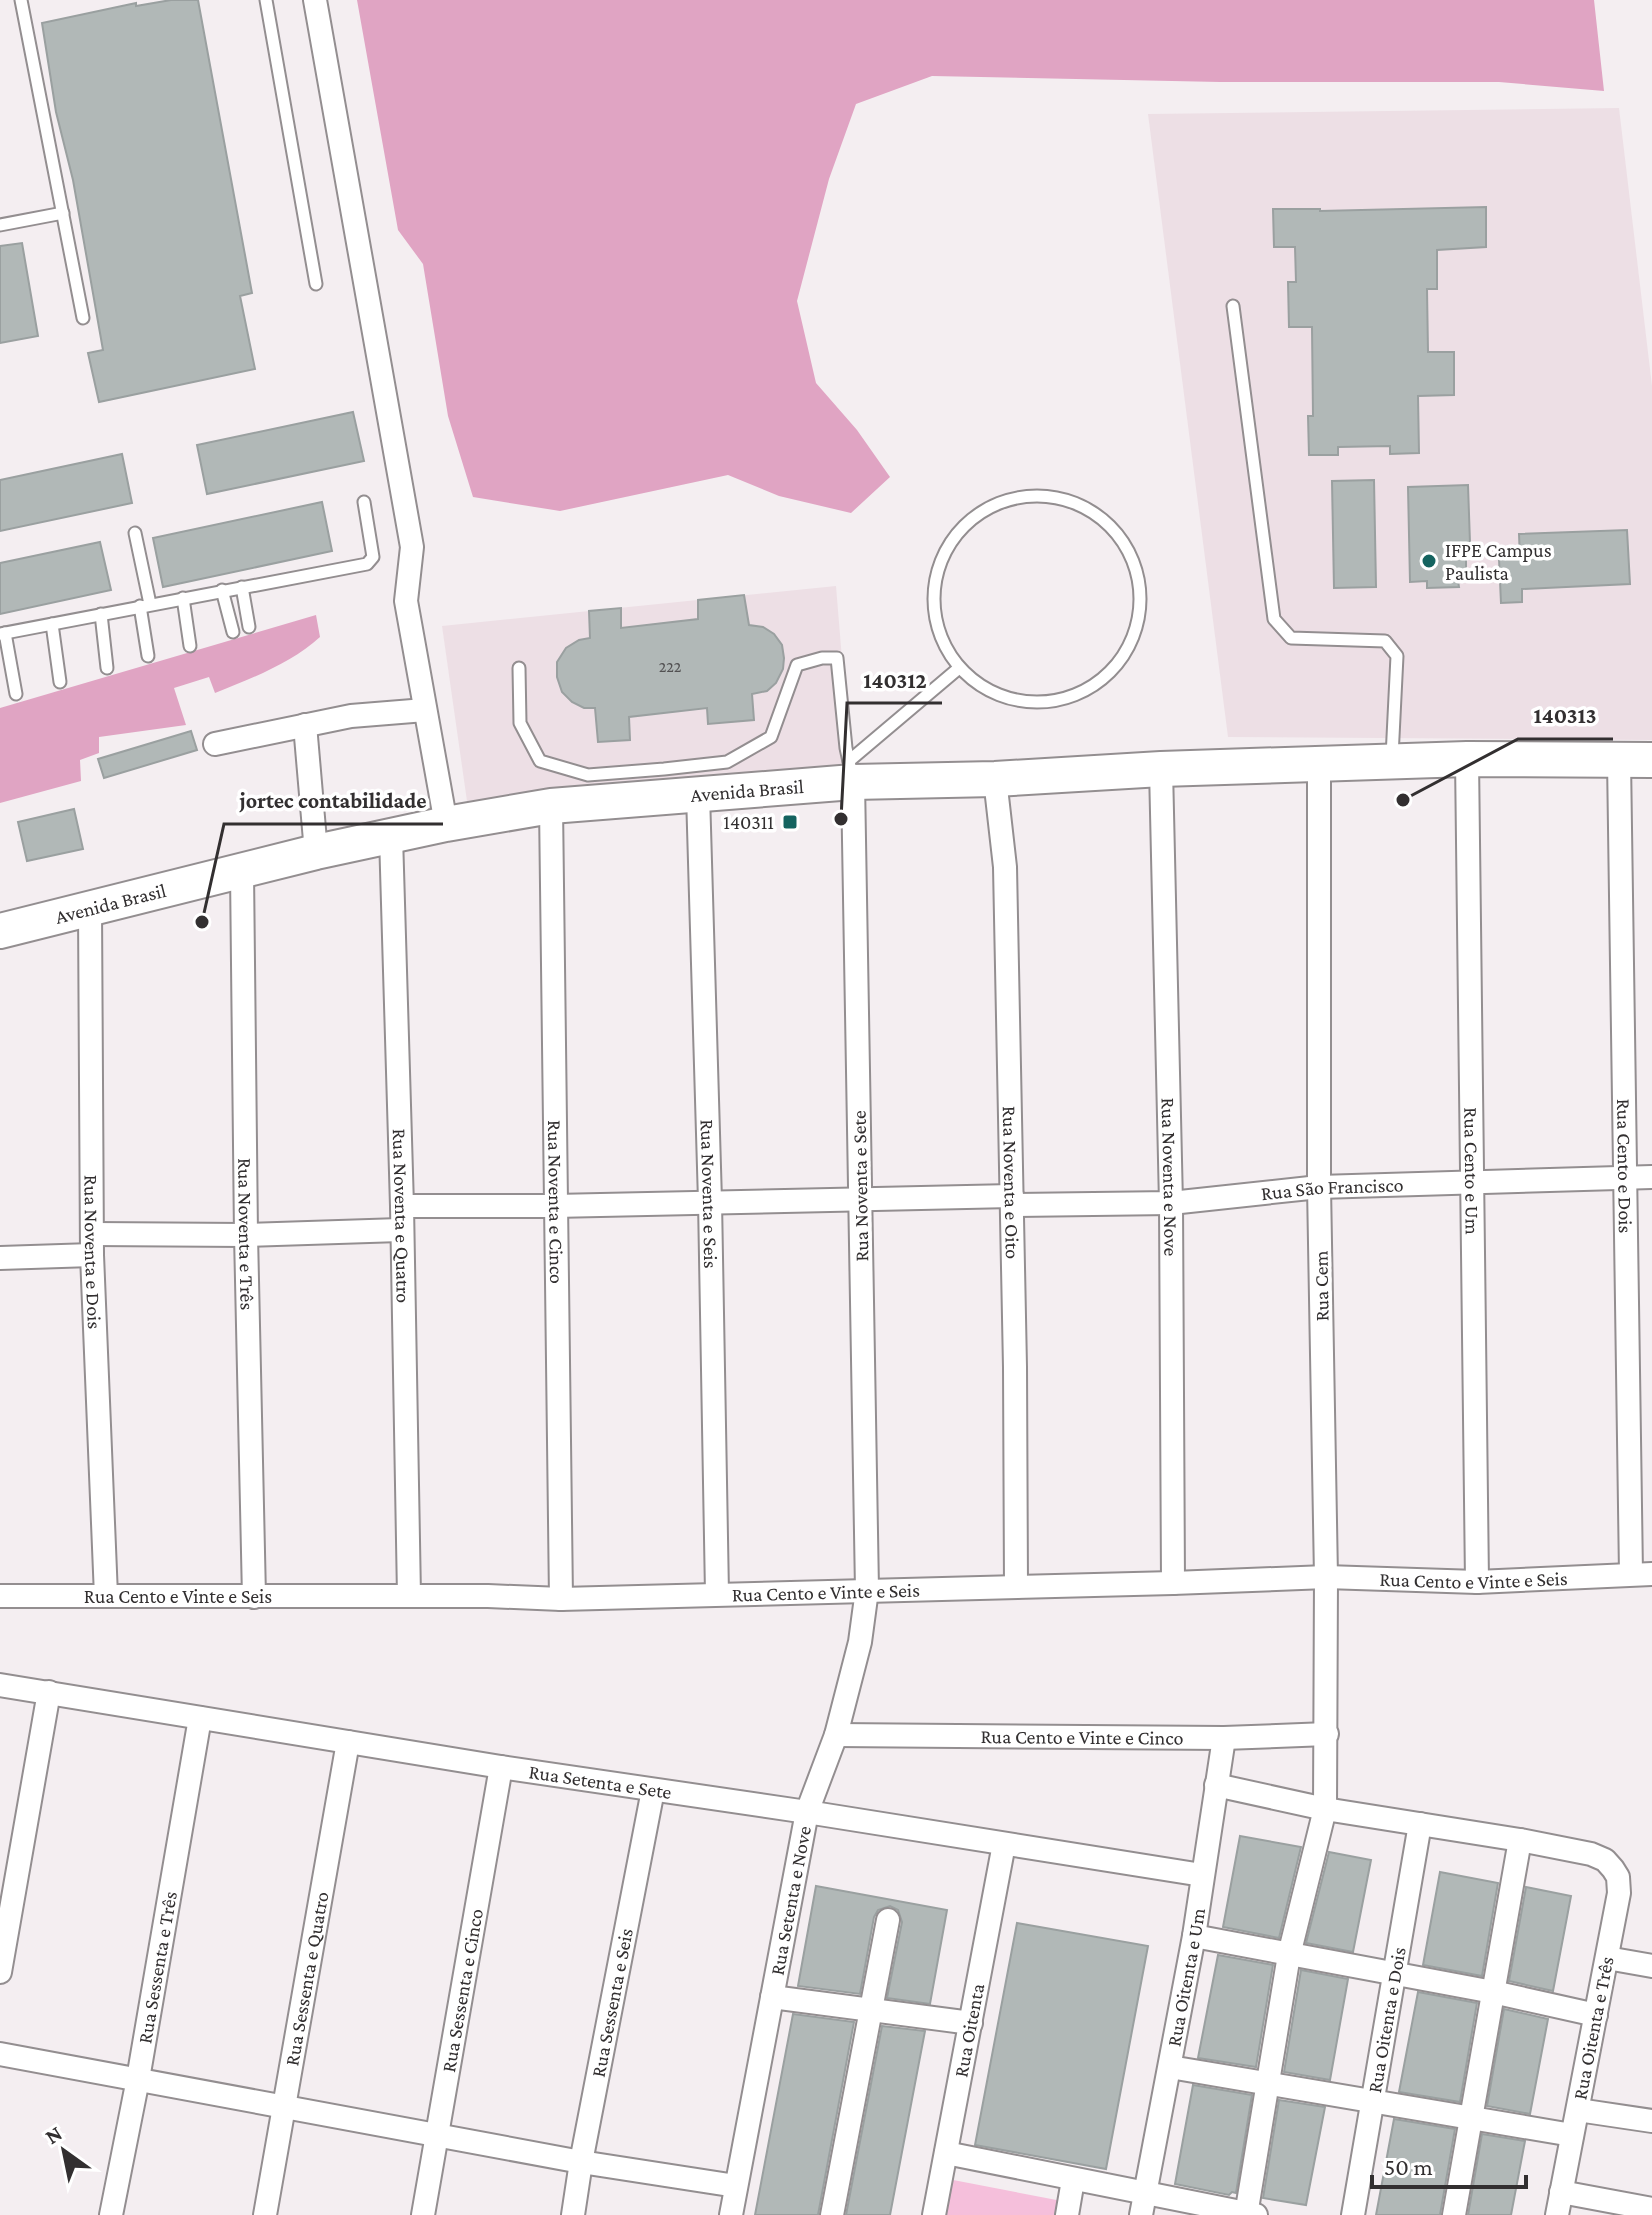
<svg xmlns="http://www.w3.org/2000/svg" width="1652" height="2215" font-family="'Crimson Pro',serif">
<rect width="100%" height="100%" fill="#f4eef1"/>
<g fill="#eddfe5">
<polygon points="1619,108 1652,386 1652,740 1228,737 1148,114"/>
<polygon points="836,586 851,769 467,801 442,626"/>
</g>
<polygon fill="#f5bfdb" points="948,2179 1067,2202 1065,2215 940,2215"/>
<g fill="#e0a4c3">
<polygon points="357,0 1594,0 1604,91 1499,82 1220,82 932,76 856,104 829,179 797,301 816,383 857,430 890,477 851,513 779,496 728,475 560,511 473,497 448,416 423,264 398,230"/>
<path d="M316,615L320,637C292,663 250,679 215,693L209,677L174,688L186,725L99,737V753L80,760L81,781L0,803V708Z"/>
</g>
<g fill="#b1b8b7" stroke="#9aa0a0" stroke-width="2">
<polygon points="171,0 198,0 252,293 240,296 255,369 99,402 88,353 103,350 73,180 56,112 42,23 136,3 136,6"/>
<polygon points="1486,207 1486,247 1437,250 1437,289 1427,289 1428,352 1454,352 1454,395 1418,396 1419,453 1390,454 1390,446 1338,447 1338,455 1309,455 1308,416 1313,416 1312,327 1289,327 1288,282 1296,282 1295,247 1274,247 1273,209 1320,209 1320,211"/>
<polygon points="22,243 38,336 0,343 0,246"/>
<polygon points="353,412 364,461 207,494 197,445"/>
<polygon points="122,454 132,503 0,531 0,480"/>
<polygon points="1374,480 1376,587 1334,588 1332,481"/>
<polygon points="1468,485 1470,543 1466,543 1466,579 1458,581 1459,587 1427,588 1427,581 1410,582 1408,487"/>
<polygon points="322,502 332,551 163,587 153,538"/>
<polygon points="1627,530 1630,584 1522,589 1522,602 1501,603 1499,559 1520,559 1519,534"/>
<polygon points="100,542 111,590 0,614 0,563"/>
<polygon points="744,595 749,625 763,627 774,634 782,645 784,658 783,669 776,683 767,691 752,694 754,720 708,724 707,708 629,717 630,740 598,742 595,708 584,708 572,702 562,692 557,677 557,662 566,648 579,640 590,638 589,611 621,608 621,628 698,619 698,600"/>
<polygon points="191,731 197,750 104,778 98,759"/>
<polygon points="74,809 83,849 27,861 18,822"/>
<polygon points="1240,1836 1301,1847 1279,1938 1223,1927"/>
<polygon points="1329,1852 1371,1860 1353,1952 1306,1943"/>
<polygon points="1440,1872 1498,1883 1482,1976 1423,1965"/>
<polygon points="816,1886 947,1910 930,2004 887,1998 902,1922 898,1910 890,1906 878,1910 874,1917 860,1994 798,1986"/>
<polygon points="1526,1887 1571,1896 1553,1991 1509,1981"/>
<polygon points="1017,1923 1148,1946 1106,2169 975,2145"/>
<polygon points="1218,1955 1273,1965 1256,2067 1198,2058"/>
<polygon points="1301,1970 1348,1979 1330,2080 1284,2072"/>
<polygon points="1418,1992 1477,2003 1460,2102 1399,2092"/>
<polygon points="1504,2009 1548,2019 1530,2114 1487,2106"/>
<polygon points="793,2014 854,2022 818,2215 755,2215"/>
<polygon points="882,2026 925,2031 890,2215 846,2215"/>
<polygon points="1193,2085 1252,2095 1236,2193 1232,2192 1229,2195 1175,2184"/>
<polygon points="1279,2100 1325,2107 1306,2205 1263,2198"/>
<polygon points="1394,2119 1455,2129 1440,2215 1376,2215"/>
<polygon points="1482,2134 1525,2141 1511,2215 1468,2215"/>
</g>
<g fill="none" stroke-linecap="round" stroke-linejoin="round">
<g stroke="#938e90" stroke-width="15">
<g id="lane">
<polyline points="21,0 83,318"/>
<polyline points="266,0 316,284"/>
<polyline points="0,225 63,213"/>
<polyline points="1233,306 1274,619 1291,638 1385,641 1397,656 1392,757"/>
<circle cx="1037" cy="599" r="103"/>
<polyline points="135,533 150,604"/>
<polyline points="242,587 249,627"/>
<polyline points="222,590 233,632"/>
<polyline points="183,598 190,646"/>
<polyline points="140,606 148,656"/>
<polyline points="101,614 107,668"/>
<polyline points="52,624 60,682"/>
<polyline points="5,633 16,694"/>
<polyline points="0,634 367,564 373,557 364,502"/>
<polyline points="519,668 520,723 540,761 588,775 664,769 727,762 771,737 797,665 822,658 837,658 846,748 853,780"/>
<polyline points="849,761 959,668"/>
</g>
</g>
<g stroke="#938e90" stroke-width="26">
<g id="street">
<polyline points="315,0 412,547 406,601 446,824"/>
<polyline points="305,725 316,852"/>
<polyline points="215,744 351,716 425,710"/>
<path id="s1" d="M1467,759L1477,1582"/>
<path id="s2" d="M1619,760L1631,1574"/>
<path id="s3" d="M1161,769L1171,1203L1173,1583"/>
<path id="s4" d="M995,779L1005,867L1015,1367L1016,1587"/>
<path id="s5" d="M698,794L710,1201L717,1594"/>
<path id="s6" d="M551,806L561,1599"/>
<path id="s7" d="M391,836L402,1206L409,1596"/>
<path id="s8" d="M242,872L246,1235L254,1597"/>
<path id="s9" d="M90,908L92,1255L106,1596"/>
<path id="s10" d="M1013,1205L1171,1203L1319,1187L1652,1177"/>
<polyline points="402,1206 554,1206 1012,1196"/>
<polyline points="92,1234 246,1235 400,1230"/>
<polyline points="0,1258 92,1255"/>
<path id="s11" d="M0,1596H488L561,1599L1173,1583L1326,1577L1477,1582L1652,1574"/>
<path id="s12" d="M0,1685L501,1767L807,1812L1202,1875"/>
<path id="s13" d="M836,1735L1224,1738L1327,1734"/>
<polyline points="1216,1785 1325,1809 1520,1840 1591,1854 1605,1860 1613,1869 1618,1877 1619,1893 1557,2215"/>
<polyline points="1194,1936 1493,1992 1596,2015"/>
<polyline points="1607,1958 1652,1966"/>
<polyline points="0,1972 49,1692"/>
<polyline points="772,1997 971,2023"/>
<polyline points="0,2054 581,2162 736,2186"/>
<polyline points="1170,2067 1572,2135"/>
<polyline points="1578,2110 1652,2121"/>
<polyline points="946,2153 1256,2215"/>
<polyline points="1561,2192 1652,2209"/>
<path id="s14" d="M111,2215L138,2079L200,1718"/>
<path id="s15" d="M265,2215L348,1742"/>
<path id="s16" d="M423,2215L501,1767"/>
<path id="s17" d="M573,2215L581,2162L653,1790"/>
<path id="s18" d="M731,2215L807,1812L836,1735L860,1642L867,1590L853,782"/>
<polyline points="832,2215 888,1920"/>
<path id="s19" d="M934,2215L1004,1844"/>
<polyline points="1067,2215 1073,2180"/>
<path id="s20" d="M1141,2215L1194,1936L1224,1738"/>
<polyline points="1246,2215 1289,1955 1325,1809 1326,1577 1319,1187 1319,763"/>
<path id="s21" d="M1353,2215L1420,1824"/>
<polyline points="1454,2215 1520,1840"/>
</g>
</g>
<g stroke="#938e90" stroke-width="38">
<g id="primary">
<path id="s22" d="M0,931L316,852L446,824L551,806L853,782L995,779L1161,769L1467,759L1652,760"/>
</g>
</g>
<use href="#lane" stroke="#fff" stroke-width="11"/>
<use href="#street" stroke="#fff" stroke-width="22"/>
<use href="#primary" stroke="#fff" stroke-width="34"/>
</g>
<g fill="#14635f" stroke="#fff" stroke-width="3">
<circle cx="1429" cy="561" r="8"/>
<rect x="782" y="814" width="16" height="16" rx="4"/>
</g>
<g text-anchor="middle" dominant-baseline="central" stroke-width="7" stroke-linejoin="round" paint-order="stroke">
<g font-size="16" fill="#525152">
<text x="670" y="666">222</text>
</g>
<g font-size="20" fill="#322f30" stroke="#fff" text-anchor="start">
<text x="1445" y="550">IFPE Campus<tspan x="1445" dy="23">Paulista</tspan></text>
<text x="774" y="822" text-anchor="end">140311</text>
</g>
<g font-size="20" fill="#322f30" stroke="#fff">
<text stroke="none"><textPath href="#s22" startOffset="762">Avenida Brasil</textPath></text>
<text stroke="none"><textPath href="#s22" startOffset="114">Avenida Brasil</textPath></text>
<text stroke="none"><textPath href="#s2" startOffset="406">Rua Cento e Dois</textPath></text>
<text stroke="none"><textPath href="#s1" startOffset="412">Rua Cento e Um</textPath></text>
<text stroke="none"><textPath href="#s3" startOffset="408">Rua Noventa e Nove</textPath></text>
<text stroke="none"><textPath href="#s4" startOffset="404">Rua Noventa e Oito</textPath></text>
<text transform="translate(860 1186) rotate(-91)">Rua Noventa e Sete</text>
<text stroke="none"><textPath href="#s10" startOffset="320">Rua São Francisco</textPath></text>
<text stroke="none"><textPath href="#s5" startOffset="400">Rua Noventa e Seis</textPath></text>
<text stroke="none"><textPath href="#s6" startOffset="396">Rua Noventa e Cinco</textPath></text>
<text stroke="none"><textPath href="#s7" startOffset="380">Rua Noventa e Quatro</textPath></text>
<text stroke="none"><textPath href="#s8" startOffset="362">Rua Noventa e Três</textPath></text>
<text stroke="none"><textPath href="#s9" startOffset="344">Rua Noventa e Dois</textPath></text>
<text transform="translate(1321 1286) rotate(-91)">Rua Cem</text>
<text stroke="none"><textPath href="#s11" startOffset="1474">Rua Cento e Vinte e Seis</textPath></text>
<text stroke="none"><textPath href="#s11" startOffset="826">Rua Cento e Vinte e Seis</textPath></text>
<text stroke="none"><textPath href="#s11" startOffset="178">Rua Cento e Vinte e Seis</textPath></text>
<text stroke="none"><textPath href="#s13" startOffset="246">Rua Cento e Vinte e Cinco</textPath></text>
<text stroke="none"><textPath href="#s12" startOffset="608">Rua Setenta e Sete</textPath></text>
<text stroke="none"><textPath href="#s18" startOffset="320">Rua Setenta e Nove</textPath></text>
<text stroke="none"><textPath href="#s14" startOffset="252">Rua Sessenta e Três</textPath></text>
<text stroke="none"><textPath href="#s20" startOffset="242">Rua Oitenta e Um</textPath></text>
<text stroke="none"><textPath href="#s15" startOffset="240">Rua Sessenta e Quatro</textPath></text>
<text stroke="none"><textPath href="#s16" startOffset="228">Rua Sessenta e Cinco</textPath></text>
<text stroke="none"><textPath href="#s17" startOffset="216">Rua Sessenta e Seis</textPath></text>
<text stroke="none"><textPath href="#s21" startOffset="198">Rua Oitenta e Dois</textPath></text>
<text transform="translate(1593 2028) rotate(-79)">Rua Oitenta e Três</text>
<text stroke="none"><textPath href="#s19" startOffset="188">Rua Oitenta</textPath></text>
</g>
</g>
<path fill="none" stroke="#322f30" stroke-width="3" d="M841 819L847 703H942M1403 800L1518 739H1613M202 922L224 824H443"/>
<g fill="#322f30" stroke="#fff" stroke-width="3">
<circle cx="841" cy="819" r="8"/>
<circle cx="1403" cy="800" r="8"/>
<circle cx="202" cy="922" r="8"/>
</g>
<g font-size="22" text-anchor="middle" font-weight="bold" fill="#322f30" stroke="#fff" stroke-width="7" stroke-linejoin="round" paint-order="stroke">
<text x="895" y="688">140312</text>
<text x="1565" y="723">140313</text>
<text x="333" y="808">jortec contabilidade</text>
</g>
<g transform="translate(64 2151) rotate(327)" stroke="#ffffff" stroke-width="6" paint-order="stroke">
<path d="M0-6L14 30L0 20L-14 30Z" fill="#322f30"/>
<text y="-12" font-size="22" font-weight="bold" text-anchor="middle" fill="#322f30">N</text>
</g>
<path d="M1372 2175v12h154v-12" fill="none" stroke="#322f30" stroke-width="4"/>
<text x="1384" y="2175" font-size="24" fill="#322f30" stroke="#ffffff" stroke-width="6" paint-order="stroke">50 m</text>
</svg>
